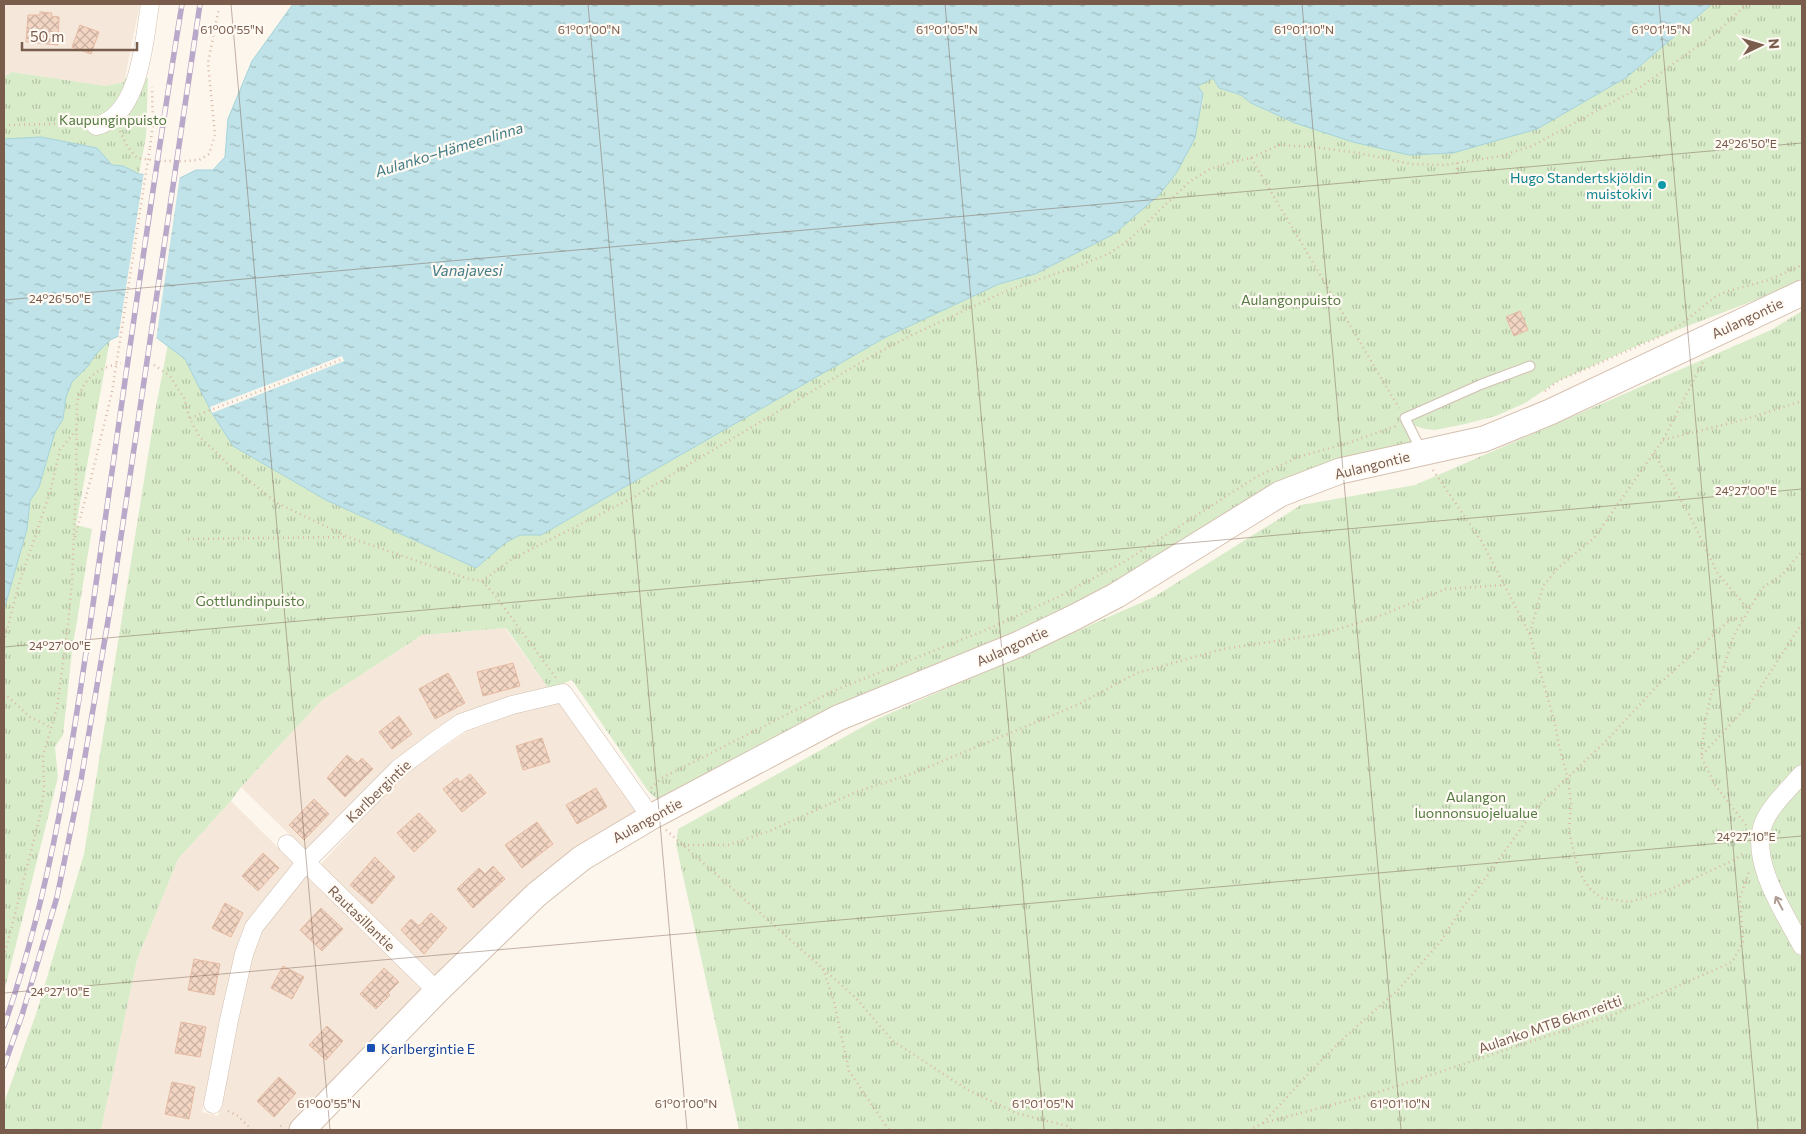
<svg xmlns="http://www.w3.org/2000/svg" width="1806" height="1134" font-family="Commissioner,sans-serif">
<defs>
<pattern id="park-tufts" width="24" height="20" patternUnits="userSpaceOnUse" patternTransform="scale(1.25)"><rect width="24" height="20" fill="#d8ecc9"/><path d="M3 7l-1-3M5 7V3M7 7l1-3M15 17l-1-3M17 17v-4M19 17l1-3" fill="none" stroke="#b4c2a5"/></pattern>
<pattern id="water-ripples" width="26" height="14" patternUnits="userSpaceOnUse" patternTransform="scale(1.25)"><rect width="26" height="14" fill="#bfe3e8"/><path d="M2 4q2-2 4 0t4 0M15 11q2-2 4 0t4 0" fill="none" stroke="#a0bbbe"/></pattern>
<pattern id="building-cross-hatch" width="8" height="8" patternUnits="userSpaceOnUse" patternTransform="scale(1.25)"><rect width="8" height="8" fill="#f3d5c3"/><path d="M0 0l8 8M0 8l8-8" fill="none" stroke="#cab0a1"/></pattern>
</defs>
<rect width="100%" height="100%" fill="#fdf6ec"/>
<g fill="#f5e8da">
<polygon points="4,4 140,4 124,82 106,86 12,72 4,77"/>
<polygon points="505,628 549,689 459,715 306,851 241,787 321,701 422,635"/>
<polygon points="556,699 637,810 577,846 435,979 320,865 402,776 466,732"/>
<polygon points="231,801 293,862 248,923 236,954 202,1112 218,1116 252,953 260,931 305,875 424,991 290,1130 101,1130 137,960 178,859"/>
</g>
<g fill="url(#park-tufts)">
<polygon points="1712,4 1802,4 1802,282 1641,344 1558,381 1525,403 1496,416 1465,424 1435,430 1425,429 1409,424 1416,442 1084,602 660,802 648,791 572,680 549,689 506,628 422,635 321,701 241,787 231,801 178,859 137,960 101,1130 4,1130 4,1103 36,1014 84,854 155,412 168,344 185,359 212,413 233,446 326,500 476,568 505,543 520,535 541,535 886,337 999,284 1035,274 1114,234 1202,107 1203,94 1198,85 1213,78 1219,88 1241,95 1251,103 1295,123 1453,153 1537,129 1627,77"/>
<polygon points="12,72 106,86 124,82 125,78 148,78 146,136 139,174 123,166 112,165 97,148 41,137 4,139 4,77"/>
<polygon points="1802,311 1802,1130 739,1130 676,844 678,829 877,719 1154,597 1301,505 1415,485 1771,330"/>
<polygon points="110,340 76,525 92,529 72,651 63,735 55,747 58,777 4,992 4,610 27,529 30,501 39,487 55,432 63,419 66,397 72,382 88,366 95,355"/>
</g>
<polygon fill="url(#water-ripples)" stroke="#a5d3da" points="293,4 1712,4 1627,77 1537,129 1453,153 1409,155 1353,142 1295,123 1251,103 1241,95 1219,88 1213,78 1198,86 1203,94 1195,138 1177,172 1159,195 1114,234 1035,274 999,284 886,337 541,535 520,535 505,543 476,568 326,500 233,446 212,413 185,359 157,338 125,333 110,340 95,355 88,366 72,382 66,397 63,419 55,432 39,487 30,501 27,529 4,610 4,139 41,137 97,148 112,165 123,166 139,174 180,178 196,170 213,170 225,157 228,119 252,61"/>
<g fill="#fdf6ec">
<polygon points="144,172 180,175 156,340 126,336 118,339"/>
<polygon points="342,356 344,361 212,413 210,407"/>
</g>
<g fill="url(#building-cross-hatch)" stroke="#e6bba3">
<polygon points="40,12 52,13 51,16 59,17 58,45 26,42 28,15 40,15"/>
<polygon points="80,25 99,32 91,54 72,47"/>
<polygon points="1520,311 1528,330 1514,336 1506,317"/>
<polygon points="513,663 520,686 483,696 477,672"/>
<polygon points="448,673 465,703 435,719 419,689"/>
<polygon points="399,716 412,734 392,749 379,732"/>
<polygon points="542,738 550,762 523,770 516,746"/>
<polygon points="347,755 357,763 362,758 373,769 345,797 327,778"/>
<polygon points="470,774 486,793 462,812 443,789 457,778 460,782"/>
<polygon points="596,788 607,807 577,824 566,805"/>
<polygon points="314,799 329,814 304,840 289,825"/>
<polygon points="419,813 436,831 414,852 397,833"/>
<polygon points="537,822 553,844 522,868 505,845"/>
<polygon points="263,853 279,868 258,891 242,876"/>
<polygon points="375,857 395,877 372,904 350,885"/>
<polygon points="493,866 505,879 473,908 457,889 479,868 485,874"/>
<polygon points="225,903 243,913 231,937 212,928"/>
<polygon points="321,908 343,929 322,951 300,930"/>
<polygon points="431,913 447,928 424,954 401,930 411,919 419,926"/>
<polygon points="194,959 220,964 214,995 188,990"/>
<polygon points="283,966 304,977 292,999 271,988"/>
<polygon points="384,968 399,982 388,993 390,995 376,1009 360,994"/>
<polygon points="181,1022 206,1027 200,1057 175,1053"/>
<polygon points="327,1026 343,1041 326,1060 309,1045"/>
<polygon points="279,1077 296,1093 274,1117 257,1101"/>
<polygon points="172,1082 195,1087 189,1119 165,1114"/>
</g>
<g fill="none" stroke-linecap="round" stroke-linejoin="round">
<g stroke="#d1beb0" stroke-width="11">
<polyline id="lane" points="1421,450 1405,418 1482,384 1530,366"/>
</g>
<g stroke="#d1beb0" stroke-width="19">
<g id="street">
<path d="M96,126C140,116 144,41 150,4"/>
<path d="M1802,774C1789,789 1772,804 1764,822C1748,859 1785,914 1802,946"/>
<polyline points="287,844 437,991"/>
<polyline points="213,1104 229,1020 244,954 254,927 305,863 398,769 435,741 461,723 512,705 563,693 651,817"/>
</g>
</g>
<g stroke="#d6c0b0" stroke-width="27">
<polyline id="secondary" points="302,1130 437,991 536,895 582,858 651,817 838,718 1019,644 1075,617 1117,595 1280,494 1340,471 1484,439 1550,412 1802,293"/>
</g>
<g stroke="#d9b8a5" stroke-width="2.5" stroke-dasharray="1 4" stroke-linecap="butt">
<polyline points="4,125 55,124 80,125"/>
<polyline points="120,131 127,146 137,158 158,161 185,161 199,160 209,154 215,135 208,63 219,8"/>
<polyline points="150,147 153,124 152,87"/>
<polyline points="1251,158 1399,408"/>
<polyline points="1457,163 1457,177"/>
<polyline points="154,365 170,376 184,398 189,417 199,436 227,463 277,503 348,537 469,579 482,581 494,594 556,678"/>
<polyline points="1545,391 1558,381 1657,338 1679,326 1715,297 1728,291 1769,280 1802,265"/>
<polyline points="190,418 340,360"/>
<polyline points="1663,440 1746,419 1802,401"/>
<polyline points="1654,453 1692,520 1718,574 1749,610"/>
<polyline points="1433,470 1482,542 1530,635 1555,724 1559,746 1568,779 1571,803 1569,830 1575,858 1583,879 1591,890 1602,898 1630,902 1671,889 1734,860 1745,852"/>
<polyline points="75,537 91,478 112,392"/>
<polyline points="188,539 346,537"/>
<polyline points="482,581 512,559 634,497 863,361 910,336 1006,291 1078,266 1110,253 1129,240 1189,182 1210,169 1232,162 1251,158 1279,145 1313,147 1359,153 1411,164 1444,165 1501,156 1532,146 1642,86 1715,34 1747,4"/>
<polyline points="1530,633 1543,586 1558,568 1594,538 1663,440 1703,362"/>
<polyline points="4,642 18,587 50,492 60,450 76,430"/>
<polyline points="4,693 30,717 52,728"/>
<polyline points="1702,755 1751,702 1802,623"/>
<polyline points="651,788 662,778 833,691 986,630 1056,598 1124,562 1256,477 1298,457 1348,443 1396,426"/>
<polyline points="1746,825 1715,785 1701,756 1705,723 1711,695 1723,669 1734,635 1762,588 1782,575 1802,551"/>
<polyline points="666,830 855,997 893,1041 968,1090 1016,1113 1067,1126 1071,1130"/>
<polyline points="683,845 729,845 772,830 856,792 914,773 1077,705 1137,673 1223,649 1323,634 1382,615 1446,589 1505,585"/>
<path d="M4,957L41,812L44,788L43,756L57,708L68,625L72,580L76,486L77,403C83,378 96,369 121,363"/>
<polyline points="823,969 834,1002 849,1071 889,1130"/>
<polyline points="228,1111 238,1116 252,1130"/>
<polyline points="1263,1123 1312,1070 1347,1035 1398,990 1441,941 1462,908 1482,883 1535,809 1609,738 1656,687 1731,619 1744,618"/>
<polyline points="277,1130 283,1124"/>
<polyline points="1249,1130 1263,1123 1373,1094 1617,1013 1732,962 1743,942 1740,897 1749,872"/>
</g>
<use href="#lane" stroke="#fff" stroke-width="9"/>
<use href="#street" stroke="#fff" stroke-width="18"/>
<use href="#secondary" stroke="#fff" stroke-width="25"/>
<g stroke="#b9a8c9" stroke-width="5.5">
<g id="rail">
<path d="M4,1026C57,875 77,714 100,556C126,372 152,188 182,4"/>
<polyline points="4,1066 22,1015 57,897 81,780 112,597 200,4"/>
</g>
</g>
<use href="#rail" stroke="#fffaf3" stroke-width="4" stroke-dasharray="11" stroke-linecap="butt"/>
<polyline stroke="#d9b8a5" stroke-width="2.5" stroke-dasharray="1 4" stroke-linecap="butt" points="112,392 150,147"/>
</g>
<defs><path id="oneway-shaft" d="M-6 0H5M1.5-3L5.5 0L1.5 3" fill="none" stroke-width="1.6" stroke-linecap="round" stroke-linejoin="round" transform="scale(1.25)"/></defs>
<use stroke="#af9d94" href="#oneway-shaft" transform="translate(1779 903) rotate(-118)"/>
<path fill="none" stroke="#7a5c4d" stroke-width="1" stroke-opacity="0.45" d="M231,4L330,1130M588,4L687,1130M945,4L1044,1130M1302,4L1401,1130M1659,4L1758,1130M4,300L1802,143M4,647L1802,489M4,993L1802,836"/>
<circle fill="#0f9aa8" stroke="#fffaf3" stroke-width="2" cx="1662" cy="185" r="5"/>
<rect fill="#1a4fb4" stroke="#fffaf3" stroke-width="2" x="366" y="1043" width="10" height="10" rx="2.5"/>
<g text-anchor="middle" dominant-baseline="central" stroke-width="4.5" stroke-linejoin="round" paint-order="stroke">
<g font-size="14" fill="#537a41" stroke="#fffaf3">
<text x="113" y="119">Kaupunginpuisto</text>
<text x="1291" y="299">Aulangonpuisto</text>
<text x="250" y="600">Gottlundinpuisto</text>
<text x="1476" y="796">Aulangon<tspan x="1476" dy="16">luonnonsuojelualue</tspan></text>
</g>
<g font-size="14" fill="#0d838f" stroke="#fffaf3" text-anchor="end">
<text x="1652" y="177">Hugo Standertskjöldin<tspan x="1652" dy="16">muistokivi</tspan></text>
</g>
<g font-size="14" fill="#7a5c4d" stroke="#fffaf3">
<text transform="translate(1747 318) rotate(-25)">Aulangontie</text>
<text transform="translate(1372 465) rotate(-14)">Aulangontie</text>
<text transform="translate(1012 646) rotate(-24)">Aulangontie</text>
<text transform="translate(378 791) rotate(-44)">Karlbergintie</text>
<text transform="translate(647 820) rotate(-29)">Aulangontie</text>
<text transform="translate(362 918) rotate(44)">Rautasillantie</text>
<text transform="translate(1550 1024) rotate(-19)">Aulanko MTB 6km reitti</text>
</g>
<g font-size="14" fill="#164399" stroke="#fffaf3" text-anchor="start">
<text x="381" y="1048">Karlbergintie E</text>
</g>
<g font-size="15" font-style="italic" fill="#437c86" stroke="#fffaf3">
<text transform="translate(449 149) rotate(-17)">Aulanko–Hämeenlinna</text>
<text x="467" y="270">Vanajavesi</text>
</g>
</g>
<g font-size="12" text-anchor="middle" fill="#7a5c4d" stroke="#fffaf3" stroke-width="4.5" stroke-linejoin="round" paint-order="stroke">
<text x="232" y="34">61°00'55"N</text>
<text x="589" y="34">61°01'00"N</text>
<text x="947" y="34">61°01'05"N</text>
<text x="1304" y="34">61°01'10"N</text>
<text x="1661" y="34">61°01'15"N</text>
<text x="1746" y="148">24°26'50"E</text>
<text x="60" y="303">24°26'50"E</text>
<text x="1746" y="495">24°27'00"E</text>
<text x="60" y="650">24°27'00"E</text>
<text x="1746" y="841">24°27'10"E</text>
<text x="60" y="996">24°27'10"E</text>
<text x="329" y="1108">61°00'55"N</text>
<text x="686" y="1108">61°01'00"N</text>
<text x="1043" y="1108">61°01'05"N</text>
<text x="1400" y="1108">61°01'10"N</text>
</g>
<rect width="1806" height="1134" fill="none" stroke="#7a5c4d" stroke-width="10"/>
<g transform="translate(1761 45) rotate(85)" stroke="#fffaf3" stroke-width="4" paint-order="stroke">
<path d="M0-4L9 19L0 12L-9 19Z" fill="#7a5c4d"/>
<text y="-8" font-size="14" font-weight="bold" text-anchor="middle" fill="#7a5c4d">N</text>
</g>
<path d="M22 42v8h115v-8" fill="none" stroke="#7a5c4d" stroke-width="2.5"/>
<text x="30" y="42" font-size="15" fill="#7a5c4d" stroke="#fffaf3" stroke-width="4" paint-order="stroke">50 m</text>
</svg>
